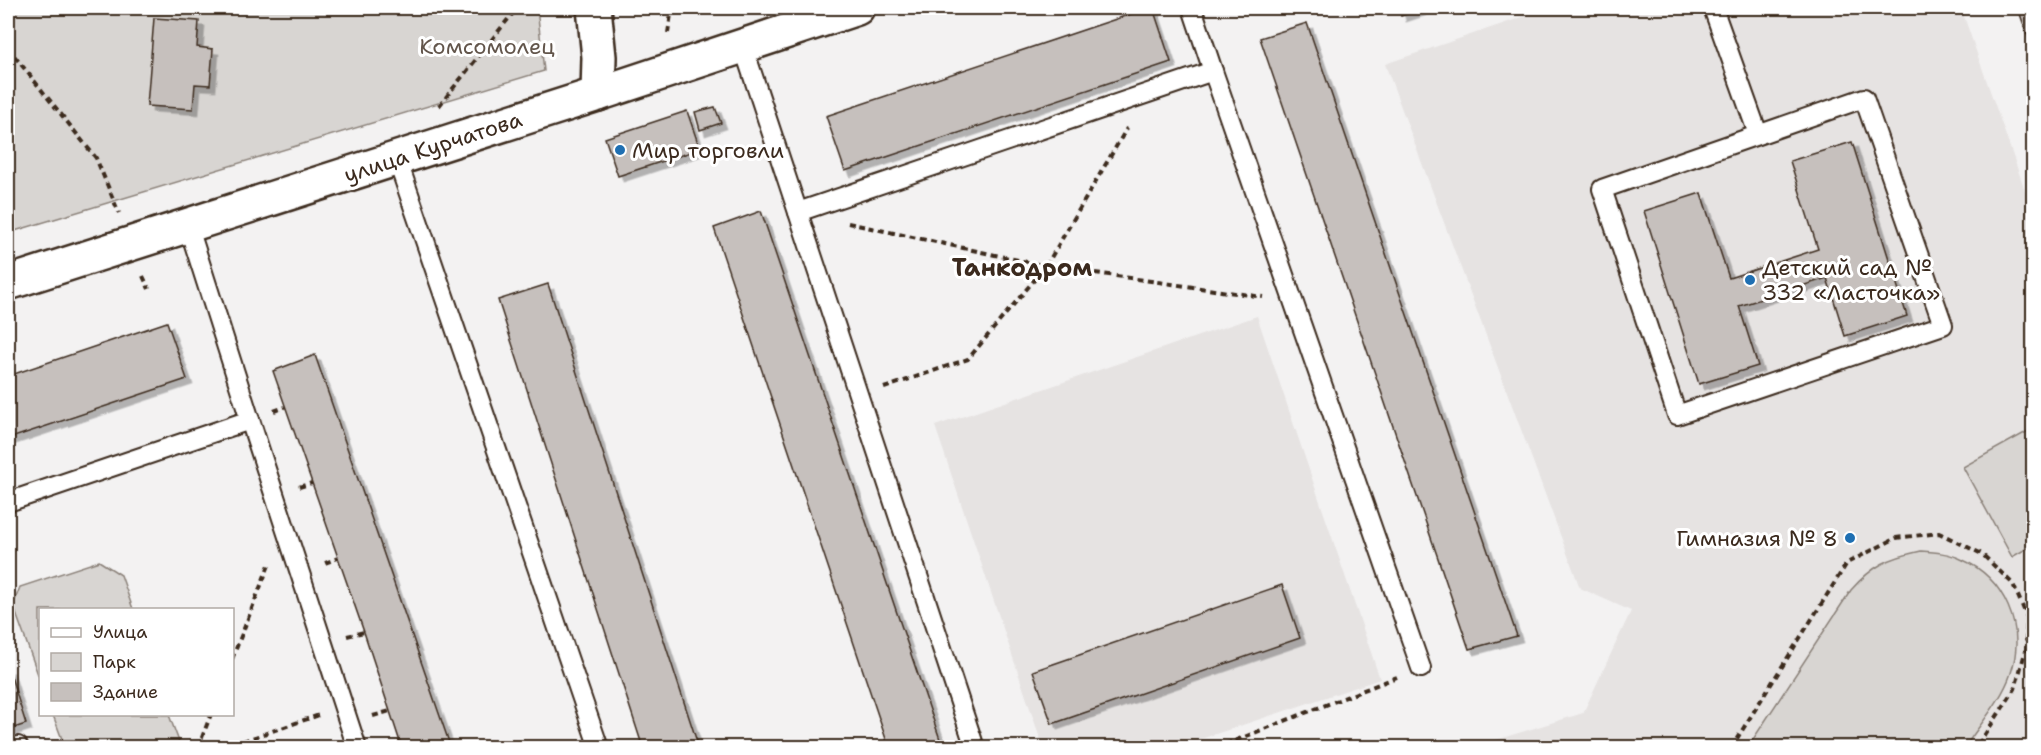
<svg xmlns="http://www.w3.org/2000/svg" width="2041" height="755" font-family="'Shantell Sans',sans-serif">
<defs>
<filter id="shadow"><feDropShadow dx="5.5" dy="5.5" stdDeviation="0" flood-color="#0004"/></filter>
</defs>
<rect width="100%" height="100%" fill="#f3f2f2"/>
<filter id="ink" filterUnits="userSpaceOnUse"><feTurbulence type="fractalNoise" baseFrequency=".0167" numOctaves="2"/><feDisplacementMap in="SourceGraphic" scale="12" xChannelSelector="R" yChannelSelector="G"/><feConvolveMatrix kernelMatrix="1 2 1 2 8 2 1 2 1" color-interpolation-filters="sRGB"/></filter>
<g filter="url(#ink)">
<g fill="#e6e3e2">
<polygon points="1549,8 1961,8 2033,213 2033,747 1473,747 1583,713 1631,611 1580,588 1385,64"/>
<polygon points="1257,316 1380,679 1177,747 1043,747 935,426"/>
</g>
<g fill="#d8d5d2" stroke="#8a8078" stroke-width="1.5">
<polygon points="8,8 537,8 544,71 8,233"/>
<polygon points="2030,430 2034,436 2033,545 2012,557 1963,467"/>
<path d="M1921,551C1935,552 1949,553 1961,559C2005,578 2026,628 2011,673C2002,700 1980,724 1965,747H1748L1851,590C1873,565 1889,558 1921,551Z"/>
<polygon points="99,561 121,575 133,609 40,610 40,680 13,605 20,587"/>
<polygon points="53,715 169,715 181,747 65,747"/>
</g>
<g fill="#c6c0bd" stroke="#3b2a1e" stroke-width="1.5" filter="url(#shadow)">
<polygon points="1149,8 1153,8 1171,62 845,171 826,116"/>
<polygon points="1399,8 1425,8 1401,16"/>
<polygon points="2018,8 2034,8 2034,55"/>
<polygon points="154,18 199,21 197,47 213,49 210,85 195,84 193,109 147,106"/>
<polygon points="1307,23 1517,636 1469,649 1370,359 1260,38"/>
<polygon points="715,107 721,123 700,130 695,112"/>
<polygon points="687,111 700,149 618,176 605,138"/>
<polygon points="1852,142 1907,316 1845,336 1827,278 1739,306 1758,366 1699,384 1644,211 1701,193 1729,278 1818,249 1790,161"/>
<polygon points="761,211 900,622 943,748 889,748 714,228"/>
<polygon points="548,284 699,748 643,748 498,300"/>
<polygon points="167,322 187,379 8,439 8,376"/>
<polygon points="315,355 451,748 402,748 364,632 273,371"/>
<polygon points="1282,585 1300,638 1052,724 1033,671"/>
<polygon points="8,667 26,724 8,730"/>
</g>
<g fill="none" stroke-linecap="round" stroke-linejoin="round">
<g stroke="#3b2a1e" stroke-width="22">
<g id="lane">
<polyline points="1713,8 1758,134"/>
<polyline points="743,46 975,748"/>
<polyline points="1213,71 1421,668"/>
<polygon points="1864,98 1943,325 1677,415 1602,189"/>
<polyline points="397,159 599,748"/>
<polyline points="798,212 1213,71 1192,8"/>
<polyline points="188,225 250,420"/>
<polyline points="8,502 250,420 357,748"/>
<polyline points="13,748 18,746"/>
</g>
</g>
<g stroke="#3b2a1e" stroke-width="38">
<g id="street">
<polyline points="594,8 599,57 598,94"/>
<polyline points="8,283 598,94 857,8"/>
</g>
</g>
<g stroke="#3b2a1e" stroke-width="4" stroke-dasharray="6 4.5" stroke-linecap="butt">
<polyline points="668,33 672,8"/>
<polyline points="8,48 96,158 119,213"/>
<polyline points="439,106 517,8"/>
<polyline points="848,223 1046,266 1263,297"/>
<polyline points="143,276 149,289"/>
<polyline points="884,388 968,359 1046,266 1127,128"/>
<polyline points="274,411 285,407"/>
<polyline points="299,487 312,483"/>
<polyline points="325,563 338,558"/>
<polyline points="347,636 364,632"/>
<polyline points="232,659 269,565"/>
<polyline points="373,716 390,711"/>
<polyline points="198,748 211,714"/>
<polyline points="223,748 319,715"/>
<polyline points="1216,748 1397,677"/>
<polyline points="1731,748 1847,563 1896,538 1939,533 1982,554 2013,584 2027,617 2026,649 2015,689 1976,748"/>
</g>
<use href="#lane" stroke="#fff" stroke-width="18"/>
<use href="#street" stroke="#fff" stroke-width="33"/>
</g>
</g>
<g fill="#1f6fb2" stroke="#fff" stroke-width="2">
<circle cx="620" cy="150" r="6"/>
<circle cx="1750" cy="280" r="6"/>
<circle cx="1850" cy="538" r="6"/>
</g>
<g text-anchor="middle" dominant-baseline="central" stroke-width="6" stroke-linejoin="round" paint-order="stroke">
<g font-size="22" fill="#62554b" stroke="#fff">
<text x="487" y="46">Комсомолец</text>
</g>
<g font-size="22" fill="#3b2a1e" stroke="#fff">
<text transform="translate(433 147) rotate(-18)">улица Курчатова</text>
</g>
<g font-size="22" fill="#3b2a1e" stroke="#fff" text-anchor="start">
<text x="632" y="150">Мир торговли</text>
<text x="1762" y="267">Детский сад №<tspan x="1762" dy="25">332 «Ласточка»</tspan></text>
<text x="1838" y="538" text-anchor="end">Гимназия № 8</text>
</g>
<g font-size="24" font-weight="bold" fill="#3b2a1e" stroke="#fff">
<text x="1022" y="268">Танкодром</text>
</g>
</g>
<rect width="2041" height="755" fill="none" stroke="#fff" stroke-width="30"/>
<rect x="15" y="15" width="2011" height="725" fill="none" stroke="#3b2a1e" stroke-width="2" filter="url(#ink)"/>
<rect x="39" y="608" width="195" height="108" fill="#ffffff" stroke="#b1aaa5" stroke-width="1.5"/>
<rect x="51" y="628" width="30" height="9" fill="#ffffff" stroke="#b1aaa5" stroke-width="1.5"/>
<text x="93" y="638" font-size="18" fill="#3b2a1e">Улица</text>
<rect x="51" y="653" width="30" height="18" fill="#d8d5d2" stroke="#b1aaa5" stroke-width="1.5"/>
<text x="93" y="668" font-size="18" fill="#3b2a1e">Парк</text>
<rect x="51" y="683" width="30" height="18" fill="#c6c0bd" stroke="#b1aaa5" stroke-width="1.5"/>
<text x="93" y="698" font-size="18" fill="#3b2a1e">Здание</text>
</svg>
